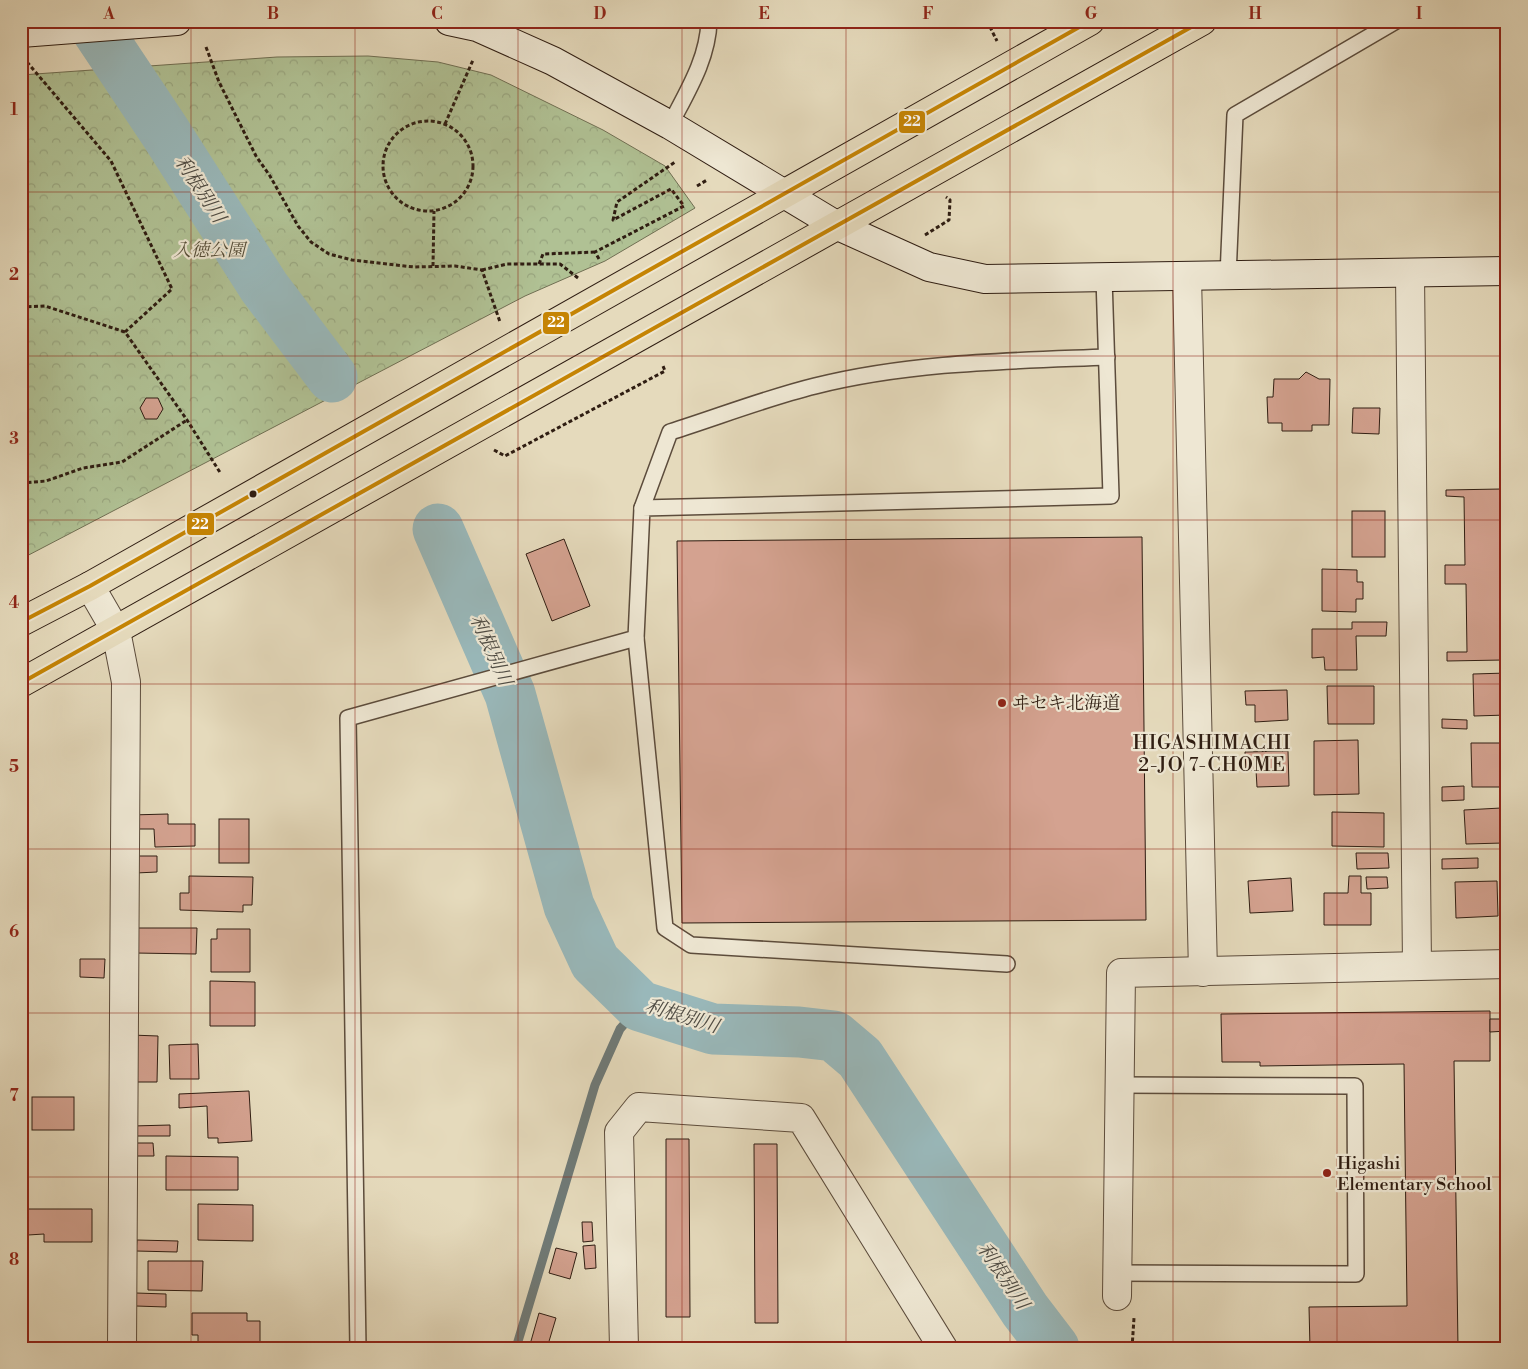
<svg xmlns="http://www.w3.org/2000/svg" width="1528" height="1369" font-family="'Libre Bodoni','Noto Serif JP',serif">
<defs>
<pattern id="park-crowns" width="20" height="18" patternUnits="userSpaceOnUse" patternTransform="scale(1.25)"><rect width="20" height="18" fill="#b0c194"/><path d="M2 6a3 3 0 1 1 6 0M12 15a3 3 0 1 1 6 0" fill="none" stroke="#98a57f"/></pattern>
</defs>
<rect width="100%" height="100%" fill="#e5dabc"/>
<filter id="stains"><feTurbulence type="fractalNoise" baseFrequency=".004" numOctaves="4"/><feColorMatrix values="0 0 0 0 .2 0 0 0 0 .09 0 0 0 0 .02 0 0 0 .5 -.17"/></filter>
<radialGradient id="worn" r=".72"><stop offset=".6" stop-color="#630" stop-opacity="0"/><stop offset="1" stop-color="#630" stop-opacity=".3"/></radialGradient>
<polygon fill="#b0c194" stroke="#706f53" points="1504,1144 1507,1144 1507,1348 1503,1348"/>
<polygon fill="url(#park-crowns)" stroke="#706f53" points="368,56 438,62 491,75 603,130 665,166 695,208 605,261 525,296 21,559 21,75 277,57"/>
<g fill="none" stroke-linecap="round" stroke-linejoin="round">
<polyline stroke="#6f7a77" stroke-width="9" points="516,1348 595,1085 620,1029 640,1006"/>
<g stroke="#99b8ba" stroke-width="51">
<polyline points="91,21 165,132 264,287 332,377"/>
<polyline points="438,529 510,694 569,906 595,962 640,1006 713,1029 799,1032 834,1036 860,1058 1025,1310 1054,1348"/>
</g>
</g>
<g fill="#d4a290" stroke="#2f1d12">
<polygon points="1306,372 1319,379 1330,379 1329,425 1312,425 1312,431 1282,431 1282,423 1268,423 1267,397 1273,397 1274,379 1299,379"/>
<polygon points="146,398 158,398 163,409 157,419 145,419 140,408"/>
<polygon points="1353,408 1380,408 1379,434 1352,433"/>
<polygon points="1501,489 1503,660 1447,661 1447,652 1467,652 1466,584 1445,584 1445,565 1465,565 1464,497 1446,496 1446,490"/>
<rect x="1352" y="511" width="33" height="46"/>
<polygon points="1142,537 1146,920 682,923 677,541"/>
<polygon points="564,539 590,606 552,621 526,554"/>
<polygon points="1322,569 1357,570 1357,582 1363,582 1363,599 1356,599 1356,612 1322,611"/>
<polygon points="1352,622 1387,622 1386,636 1356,636 1357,670 1325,670 1324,657 1312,658 1312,629 1352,629"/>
<polygon points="1507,673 1507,715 1474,716 1473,674"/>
<polygon points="1327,686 1374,686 1374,724 1328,724"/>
<polygon points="1287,690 1288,720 1255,722 1255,705 1246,705 1245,691"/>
<polygon points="1442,719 1467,720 1467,729 1442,728"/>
<polygon points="1358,740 1359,794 1314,795 1314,741"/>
<polygon points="1471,743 1507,743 1507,787 1472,787"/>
<polygon points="1288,751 1289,786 1257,787 1256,770 1246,771 1245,752"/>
<polygon points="1464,786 1464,800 1442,801 1442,787"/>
<polygon points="1501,808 1503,843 1466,844 1464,810"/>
<polygon points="1332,812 1384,813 1384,847 1332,846"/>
<polygon points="168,814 168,824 195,824 195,846 155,847 154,829 131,829 130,815"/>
<rect x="219" y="819" width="30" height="44"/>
<polygon points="1356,853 1388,853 1389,868 1357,869"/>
<polygon points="136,856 157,856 157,872 136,873"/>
<polygon points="1478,858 1478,868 1442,869 1442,859"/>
<polygon points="189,876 253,877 252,905 243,905 243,912 180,910 180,893 189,893"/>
<polygon points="1349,876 1361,876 1361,893 1371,893 1371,925 1324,925 1324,893 1348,893"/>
<polygon points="1366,877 1387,877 1388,888 1367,889"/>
<polygon points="1291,878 1293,911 1250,913 1248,881"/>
<polygon points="1497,881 1498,916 1456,918 1455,882"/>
<polygon points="1507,918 1507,943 1505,944 1504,919"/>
<polygon points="135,928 197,928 196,954 135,953"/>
<polygon points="217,929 250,929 250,972 211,972 211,939 217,939"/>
<polygon points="80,959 105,959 104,978 80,977"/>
<polygon points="210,981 255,982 255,1026 210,1026"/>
<polygon points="1490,1011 1490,1061 1454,1061 1458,1348 1310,1348 1309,1307 1407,1306 1404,1064 1260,1066 1260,1062 1222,1062 1221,1014"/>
<polygon points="1490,1019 1507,1019 1507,1031 1490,1032"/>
<polygon points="131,1035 158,1036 157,1082 130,1082"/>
<polygon points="198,1044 199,1079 170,1079 169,1045"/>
<polygon points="249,1091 252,1141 218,1143 218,1138 208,1138 207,1106 179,1108 179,1094"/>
<rect x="32" y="1097" width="42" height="33"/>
<polygon points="170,1125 170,1136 132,1136 132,1126"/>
<polygon points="666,1139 689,1139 690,1317 666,1317"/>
<polygon points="130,1143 153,1143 154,1156 130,1156"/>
<polygon points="754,1144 777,1144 778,1323 755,1323"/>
<polygon points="166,1156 238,1157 238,1190 166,1190"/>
<polygon points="198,1204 253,1205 253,1241 198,1240"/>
<polygon points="28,1209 92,1209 92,1242 44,1242 44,1234 28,1235"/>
<polygon points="582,1222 592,1222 593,1241 583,1242"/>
<polygon points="137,1240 178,1241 177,1252 136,1251"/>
<polygon points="595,1245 596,1268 585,1269 583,1246"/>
<polygon points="556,1248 577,1253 570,1279 549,1273"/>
<polygon points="148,1261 203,1261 202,1291 148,1290"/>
<polygon points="136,1293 166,1294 166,1307 136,1306"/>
<polygon points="192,1313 247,1313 247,1321 260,1321 260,1348 198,1348 198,1335 192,1335"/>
<polygon points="539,1313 556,1318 547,1348 529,1348"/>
</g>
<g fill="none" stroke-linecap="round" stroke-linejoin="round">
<g stroke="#5c4c3c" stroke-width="18">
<g id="lane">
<path d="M670,125C687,92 708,59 709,21"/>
<polyline points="1228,276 1235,115 1396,21"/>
<path d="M642,508L670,432C718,417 766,398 815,386C911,362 1009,361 1107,357"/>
<polyline points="636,638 665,928 691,945 1007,964"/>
<polyline points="1118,1273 1356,1274 1355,1086 1120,1085"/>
<polyline points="358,1348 348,718 636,638 642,508 1111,496 1104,278"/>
</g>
</g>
<g stroke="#5c4c3c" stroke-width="30">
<g id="street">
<polyline points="1410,273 1417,966"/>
<polyline points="1187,276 1203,972"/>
<polyline points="90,586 116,631 126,682 122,1348"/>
<polyline points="1117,1296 1121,973 1507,964"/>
<polyline points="624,1348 619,1132 639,1107 801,1118 943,1348"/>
</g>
</g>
<g stroke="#2f1d12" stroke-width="30">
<g id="secondary">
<polyline points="449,21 477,27 553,61 670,125 836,225 929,267 985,279 1507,271"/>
<polyline points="21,33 177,21"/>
</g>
</g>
<g stroke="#2f1d12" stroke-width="30">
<g id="highway">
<polyline points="21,622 90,586 1090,21"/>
<polyline points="21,683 1202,21"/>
</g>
</g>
<g stroke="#2f1d12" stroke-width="3" stroke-dasharray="4 2.5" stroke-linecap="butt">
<polyline points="987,21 997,41"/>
<polyline points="206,47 219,82 256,156 270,176 298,226 311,242 329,254 352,260 414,267 455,266 482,270 500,322"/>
<polyline points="27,62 111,161 172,289 125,332 187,420 221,474"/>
<circle cx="428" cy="166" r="45"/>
<polyline points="445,124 473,60"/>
<polyline points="697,186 707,180"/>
<polyline points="925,235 949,220 950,200 946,197"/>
<polyline points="599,259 595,252 684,206 671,189 613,220 617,202 675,162"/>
<polyline points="539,264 543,254 595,252"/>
<polyline points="433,266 434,211"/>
<polyline points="482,270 507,264 560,264 578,278"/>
<polyline points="21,307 45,306 125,332"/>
<polyline points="494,450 505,456 665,371 663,366"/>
<polyline points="21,483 46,481 83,468 122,462 187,420"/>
<polyline points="1132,1348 1134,1318"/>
</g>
<use href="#lane" stroke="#eee7d3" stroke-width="15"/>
<use href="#street" stroke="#eee7d3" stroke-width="28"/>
<use href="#secondary" stroke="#eee7d3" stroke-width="28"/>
<use href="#highway" stroke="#e5dabc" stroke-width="28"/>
<g stroke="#eee7d3" stroke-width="8">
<g id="bus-1">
<polyline points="21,622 90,586 1090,21"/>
<polyline points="21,683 1202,21"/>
</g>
</g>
<use href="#bus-1" stroke="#c58404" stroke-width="4"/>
</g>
<path fill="none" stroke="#8f2418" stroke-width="1" stroke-opacity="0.55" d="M191,21V1348M355,21V1348M518,21V1348M682,21V1348M846,21V1348M1010,21V1348M1173,21V1348M1337,21V1348M21,192H1507M21,356H1507M21,520H1507M21,684H1507M21,849H1507M21,1013H1507M21,1177H1507"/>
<circle fill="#2f1d12" stroke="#eee7d3" stroke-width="2" cx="253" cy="494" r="4.5"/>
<g fill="#8f2418" stroke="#eee7d3" stroke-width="2">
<circle cx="1002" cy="703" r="5"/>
<circle cx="1327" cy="1173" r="5"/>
</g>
<g text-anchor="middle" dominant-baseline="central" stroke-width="4.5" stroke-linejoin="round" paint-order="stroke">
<g font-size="18" font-style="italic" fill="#564e39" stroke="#eee7d3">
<text x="209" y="250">入徳公園</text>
</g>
<g font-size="18" fill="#2f1d12" stroke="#eee7d3" text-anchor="start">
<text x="1012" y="703">ヰセキ北海道</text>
<text x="1337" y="1163">Higashi<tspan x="1337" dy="21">Elementary School</tspan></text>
</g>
<g font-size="19" font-style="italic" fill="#4f4c44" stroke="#eee7d3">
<text transform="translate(200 189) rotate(57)">利根別川</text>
<text transform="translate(491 650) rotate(66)">利根別川</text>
<text transform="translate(682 1016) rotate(17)">利根別川</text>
<text transform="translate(1003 1276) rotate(56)">利根別川</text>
</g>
<g font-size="19" letter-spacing="1" fill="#2f1d12" stroke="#eee7d3">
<text x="1212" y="743">HIGASHIMACHI<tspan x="1212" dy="22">2-JO 7-CHOME</tspan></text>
</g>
</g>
<g stroke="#eee7d3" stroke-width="2">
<rect x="898" y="110" width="28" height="24" rx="5" fill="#c58404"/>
<rect x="542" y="311" width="28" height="24" rx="5" fill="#c58404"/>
<rect x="186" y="512" width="29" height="24" rx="5" fill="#c58404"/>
</g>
<g font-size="14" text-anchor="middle" font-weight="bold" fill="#fff">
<text x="912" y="126">22</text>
<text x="556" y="327">22</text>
<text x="200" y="529">22</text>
</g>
<rect width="1528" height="1369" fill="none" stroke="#e5dabc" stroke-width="55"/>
<rect x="28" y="28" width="1472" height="1314" fill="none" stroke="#8f2418" stroke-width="2"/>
<g font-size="16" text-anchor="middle" font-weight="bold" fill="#8f2418">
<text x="109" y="19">A</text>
<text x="273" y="19">B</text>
<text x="437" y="19">C</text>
<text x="600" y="19">D</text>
<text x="764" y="19">E</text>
<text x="928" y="19">F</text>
<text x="1091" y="19">G</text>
<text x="1255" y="19">H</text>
<text x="1419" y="19">I</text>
<text x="14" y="115">1</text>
<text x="14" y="280">2</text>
<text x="14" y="444">3</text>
<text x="14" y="608">4</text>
<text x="14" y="772">5</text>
<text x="14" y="937">6</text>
<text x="14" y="1101">7</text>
<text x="14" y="1265">8</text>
</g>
<rect width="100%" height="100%" filter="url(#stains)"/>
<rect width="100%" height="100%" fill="url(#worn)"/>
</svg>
